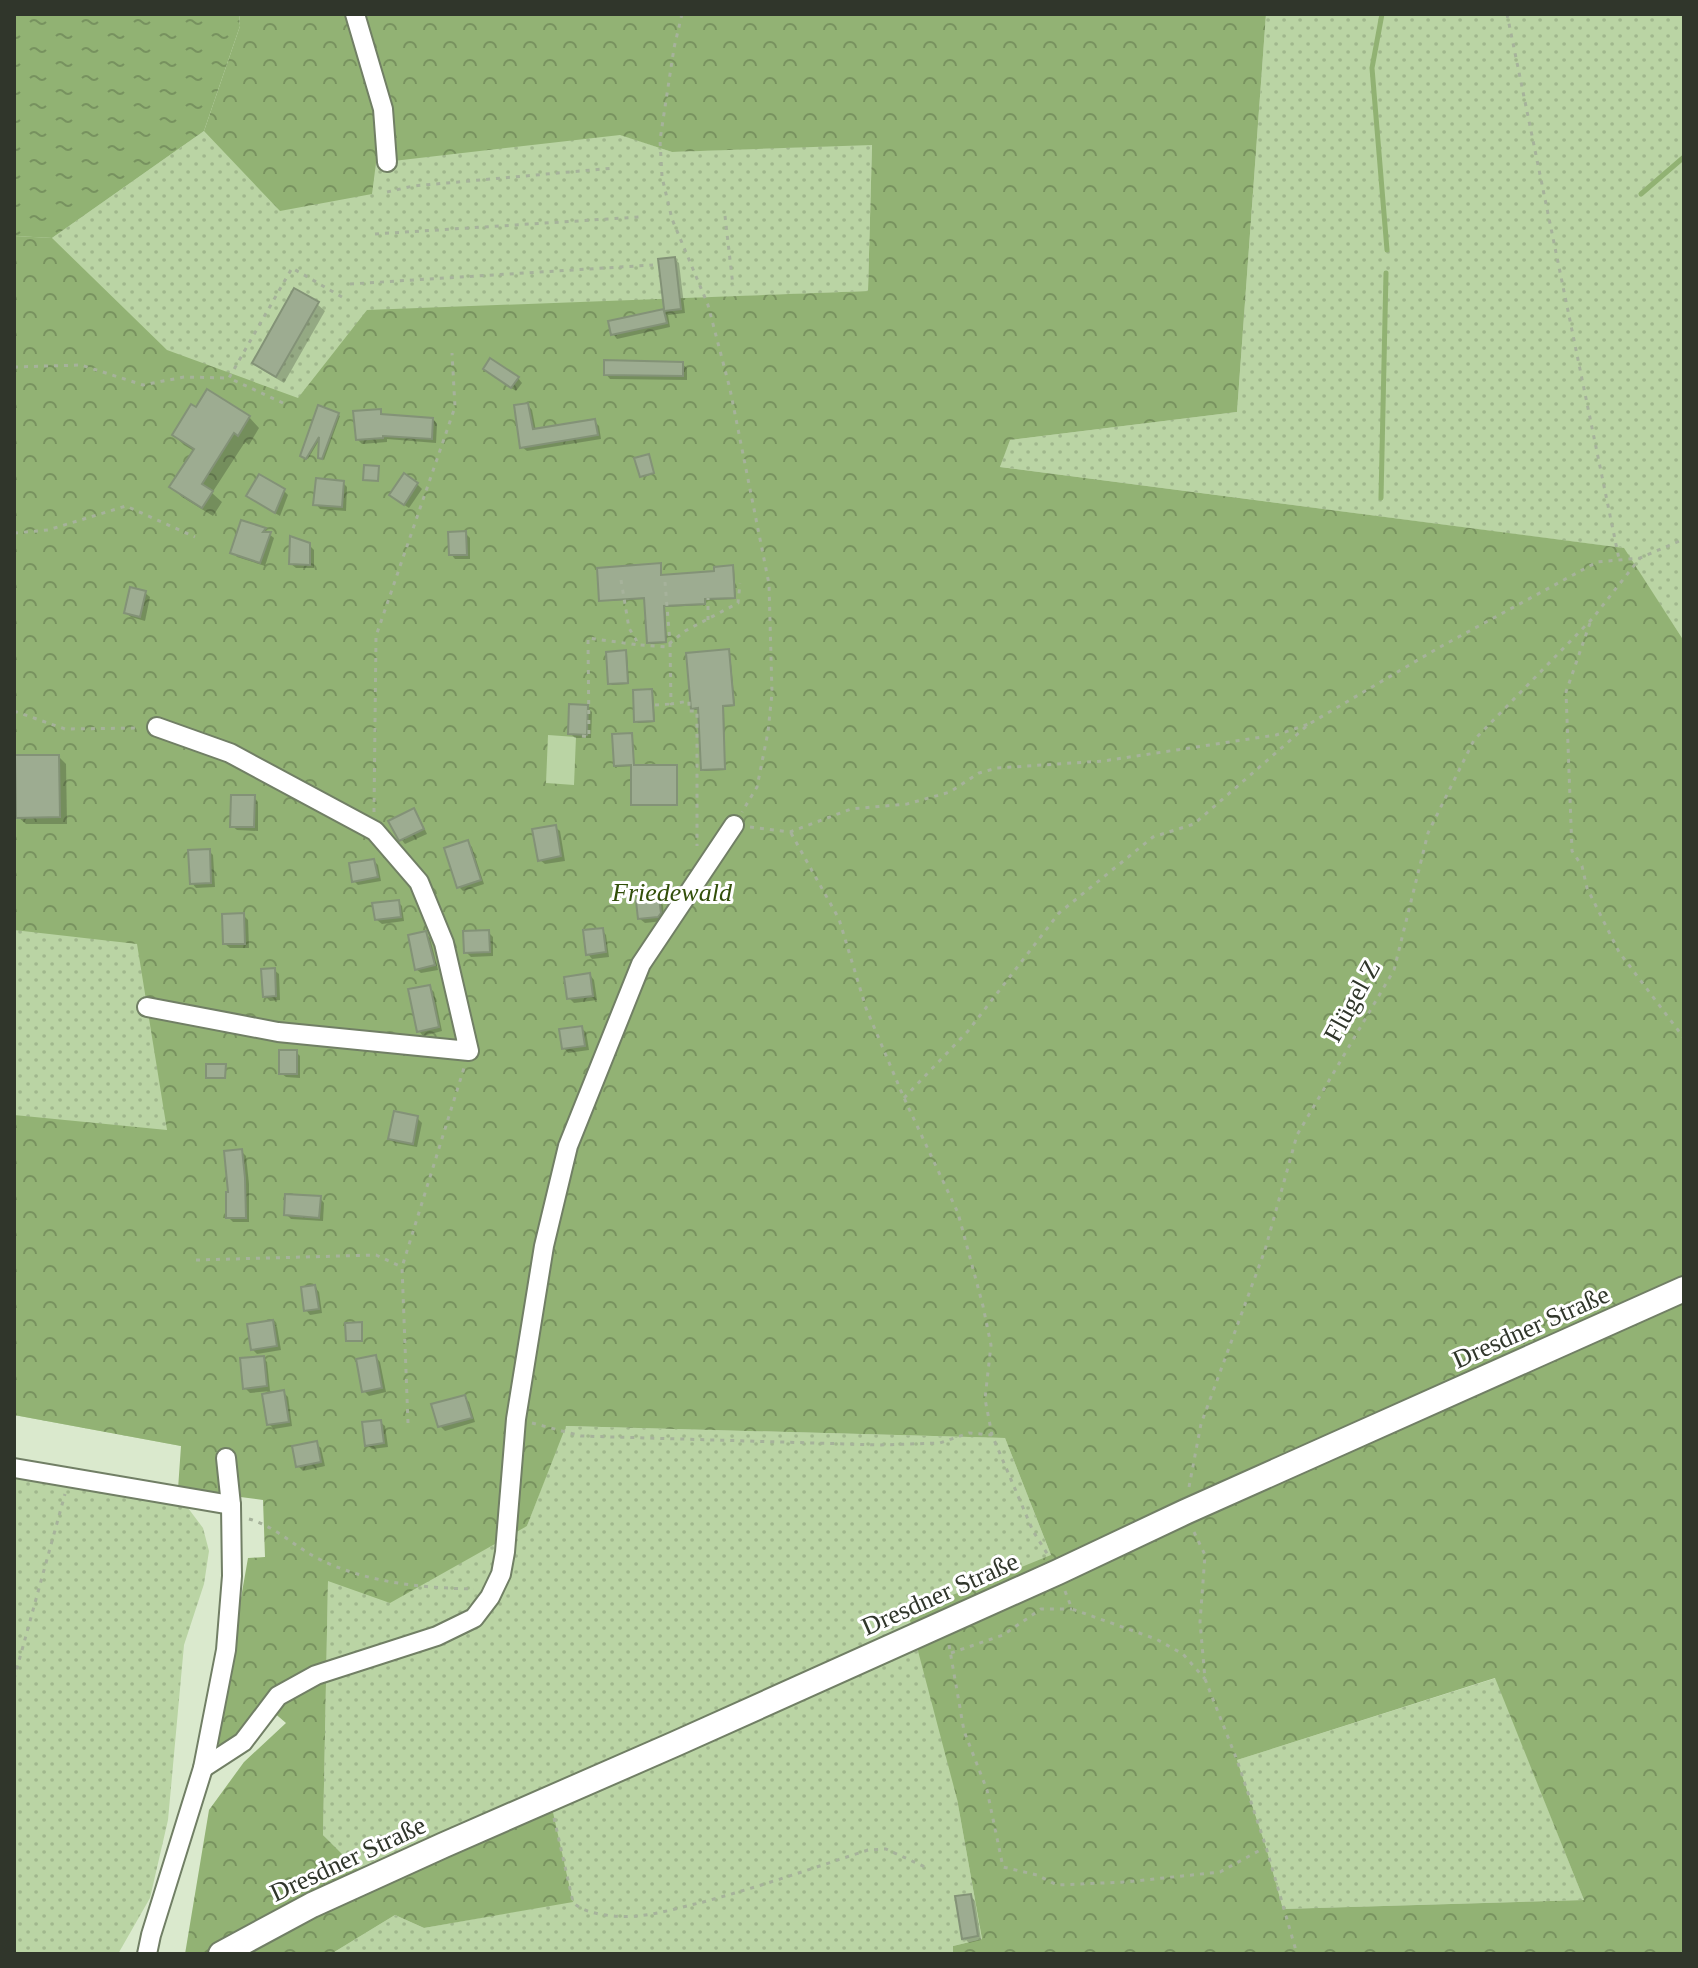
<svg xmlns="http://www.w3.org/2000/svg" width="1698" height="1968" font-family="Georgia,serif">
<defs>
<pattern id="grass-dots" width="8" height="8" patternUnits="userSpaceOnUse" patternTransform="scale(2)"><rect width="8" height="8" fill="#bad4a4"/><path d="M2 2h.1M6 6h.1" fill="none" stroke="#a0b78d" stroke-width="1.8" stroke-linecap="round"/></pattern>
<pattern id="forest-crowns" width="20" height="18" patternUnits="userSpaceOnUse" patternTransform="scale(2)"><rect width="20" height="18" fill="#92b274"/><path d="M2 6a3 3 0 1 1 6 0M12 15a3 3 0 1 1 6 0" fill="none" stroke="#78925f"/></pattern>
<pattern id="water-ripples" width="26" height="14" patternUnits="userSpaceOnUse" patternTransform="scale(2)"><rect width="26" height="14" fill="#91b273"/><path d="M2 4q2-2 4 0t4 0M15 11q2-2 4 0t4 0" fill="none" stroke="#77925f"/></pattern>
</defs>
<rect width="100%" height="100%" fill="#dae9cd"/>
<g fill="url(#grass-dots)">
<polygon points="265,14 672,152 872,144 868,291 696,298 181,1446 14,1415 14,236 52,238 204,131"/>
<polygon points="1266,14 1684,14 1684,641 1623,548 1000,467 1009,440 1237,412"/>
<polygon points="565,1426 1005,1438 1051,1555 957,1799 982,1939 953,1946 953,1954 331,1954 395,1915 424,1928 573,1901 549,1799 367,1880 323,1835 328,1580 527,1526"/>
<polygon points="14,1476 188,1508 203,1528 209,1551 204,1584 184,1645 168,1820 150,1898 118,1954 14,1954"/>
<polygon points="1496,1678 1584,1900 1283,1909 1266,1847 1237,1760"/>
</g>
<path fill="url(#forest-crowns)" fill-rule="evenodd" d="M239,14H1266L1237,412L1010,440L1000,467L1624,548L1684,641V1954H953V1946L982,1939L957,1799L908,1613L1051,1555L1005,1438L566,1426L527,1526L390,1603L328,1581L323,1835L368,1880L550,1799L573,1902L424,1928L395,1915L331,1954H185L209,1810L244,1762L286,1723L265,1705L239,1737L215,1746L248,1558L265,1557L263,1500L178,1489L181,1446L14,1415V1115L167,1130L137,944L14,930V236L52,238L167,350L298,398L367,310L868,291L872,145L672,152L620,135L376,163L372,194L280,211L204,131L240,26ZM1495,1678L1584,1900L1283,1909L1266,1847L1237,1760Z"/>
<polygon fill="#bad4a4" points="548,735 576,737 574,785 546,783"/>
<polygon fill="url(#water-ripples)" points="14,14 239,14 240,26 204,131 52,238 14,236"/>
<g fill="#0003">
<polygon points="674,259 679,263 685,313 668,315 670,327 617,339 613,334 610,323 666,310"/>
<polygon points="317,304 325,311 284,383 262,370 254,363"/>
<polygon points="682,364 687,368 687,380 610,379 606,374"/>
<polygon points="490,374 518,378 522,383 516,391"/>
<polygon points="528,405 532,410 536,431 594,421 599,426 601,439 527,451 522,447"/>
<polygon points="196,410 249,417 259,428 249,445 245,442 212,493 222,502 213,516 182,497 172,487 194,451 184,445 174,435"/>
<polygon points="380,411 385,416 433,419 437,424 436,443 387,439 387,442 362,444 358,440"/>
<polygon points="338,415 340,416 324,460 320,457 321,437 308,459 304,457 302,455"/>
<polygon points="343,483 347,487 346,511 320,509 316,504"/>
<polygon points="417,484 422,489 409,508 397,500"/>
<polygon points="284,491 288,495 280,516 253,500"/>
<polygon points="264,530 274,538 265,566 237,557 233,552"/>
<polygon points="465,533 470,538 470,559 455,559 451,554"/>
<polygon points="309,545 314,550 314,568 296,568 291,564"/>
<polygon points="660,565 662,576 716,573 733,568 734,569 736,599 706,600 706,605 665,607 667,643 651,644 649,642 646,599 603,601 601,600"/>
<polygon points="145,593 150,597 145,621 131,617 126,613"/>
<polygon points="728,651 730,653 735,706 724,707 725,770 704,771 702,769 700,709 695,710 693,708"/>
<polygon points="625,652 627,654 629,684 612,685 610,683"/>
<polygon points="651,691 653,693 655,722 638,723 636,721"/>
<polygon points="587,707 592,712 591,738 575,738 570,733"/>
<polygon points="631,735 633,737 634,767 676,767 678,769 678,806 635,806 633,805 633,766 617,767 616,765"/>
<polygon points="59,757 66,764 67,824 26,824 18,817"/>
<polygon points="254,797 258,802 258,831 237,830 232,826"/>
<polygon points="414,811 418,815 427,834 405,844 401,839"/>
<polygon points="555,827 560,831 565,861 545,864 540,860"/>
<polygon points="467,842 472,847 484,884 463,891 459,887"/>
<polygon points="209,851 213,855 215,887 196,888 192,883"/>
<polygon points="374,861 378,865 381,881 358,885 354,881"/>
<polygon points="658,900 663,905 664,918 663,921 645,923 640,919"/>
<polygon points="398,902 402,906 404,921 382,924 377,920"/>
<polygon points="243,915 248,920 249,948 230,948 225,944"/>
<polygon points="602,930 606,935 609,957 592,959 588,954"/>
<polygon points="488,932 493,937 493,956 471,957 466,952"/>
<polygon points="426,934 430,938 438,970 421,973 416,969"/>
<polygon points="274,970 279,974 280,1000 270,1001 265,996"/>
<polygon points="590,975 594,980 597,1000 574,1003 569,998"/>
<polygon points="429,987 434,992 442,1031 423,1036 419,1031"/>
<polygon points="581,1028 586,1032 589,1050 568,1053 564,1048"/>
<polygon points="296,1052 300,1056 300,1078 286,1077 281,1073"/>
<polygon points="417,1118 422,1123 417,1147 395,1143 390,1138"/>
<polygon points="241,1151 246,1156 249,1184 249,1222 233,1222 228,1217"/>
<polygon points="320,1198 324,1203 323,1221 291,1219 286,1214"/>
<polygon points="315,1287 319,1292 322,1313 310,1315 306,1310"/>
<polygon points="273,1322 277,1327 281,1350 257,1354 252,1349"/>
<polygon points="376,1357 380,1362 386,1392 369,1396 364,1391"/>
<polygon points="263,1358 267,1362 270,1391 250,1393 245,1388"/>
<polygon points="284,1393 288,1397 292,1426 274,1429 269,1424"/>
<polygon points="464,1397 469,1402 475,1422 445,1431 440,1426"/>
<polygon points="380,1422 385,1426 388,1447 372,1449 367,1445"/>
<polygon points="316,1444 321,1448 325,1466 303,1471 298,1466"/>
<polygon points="970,1896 975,1901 981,1940 969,1943 964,1938"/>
</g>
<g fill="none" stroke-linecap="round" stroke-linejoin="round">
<g stroke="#91b273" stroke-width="5">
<polyline points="1382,14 1372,68 1387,250"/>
<polyline points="1641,194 1684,157"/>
<polyline points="1381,498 1386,273"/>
</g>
</g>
<g fill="#9dac91" stroke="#839277" stroke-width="2">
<polygon points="675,257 681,309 664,311 667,323 611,335 608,321 664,309 658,259"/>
<polygon points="294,288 319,302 276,377 252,363"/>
<polygon points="490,358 519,377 511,388 483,369"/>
<polygon points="604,360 683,362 683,376 604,375"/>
<polygon points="207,389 250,416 238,436 234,433 202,484 213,491 202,508 169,487 194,449 172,435 191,404 196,407"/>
<polygon points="528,403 533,429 595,419 598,435 520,448 514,405"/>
<polygon points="318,405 339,413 322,459 318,458 319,437 306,459 300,456"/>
<polygon points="381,409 381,414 433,418 432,439 383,436 383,438 356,440 353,411"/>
<polygon points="649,454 654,473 640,477 634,458"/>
<polygon points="364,465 379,466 378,481 363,480"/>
<polygon points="404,473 418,483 404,505 389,495"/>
<polygon points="259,474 285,489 275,513 246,496"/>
<polygon points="316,478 344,481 342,507 313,505"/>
<polygon points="241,520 266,528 263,532 271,532 260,563 230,553"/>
<polygon points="466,531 467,555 449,555 448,532"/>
<polygon points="290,536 310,543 310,565 289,564"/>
<polygon points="661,563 661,575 714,571 714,567 733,565 735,598 705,599 705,604 664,606 666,642 647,643 644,598 599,601 597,568"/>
<polygon points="130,587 146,591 140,617 124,613"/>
<polygon points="729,649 734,705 723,706 725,769 701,770 698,708 691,709 686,653"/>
<polygon points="626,650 628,683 608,684 606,652"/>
<polygon points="652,689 654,721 634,722 633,690"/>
<polygon points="569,704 588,705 587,735 568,734"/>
<polygon points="632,733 634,765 677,765 677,805 631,805 631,765 614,766 612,734"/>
<polygon points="15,755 59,755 60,817 16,818"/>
<polygon points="231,795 255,795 254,827 230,827"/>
<polygon points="414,808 424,829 399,841 388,821"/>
<polygon points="556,825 561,856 538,861 532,829"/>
<polygon points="468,840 481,880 457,888 444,848"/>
<polygon points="210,849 211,883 190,884 188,850"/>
<polygon points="374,859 378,877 352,882 349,863"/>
<polygon points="659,898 661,913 658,917 638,919 636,901"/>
<polygon points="399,900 401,917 375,920 372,903"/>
<polygon points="244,913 245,944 223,944 222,914"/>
<polygon points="603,928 606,952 586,955 583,930"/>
<polygon points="489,930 490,952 464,953 463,931"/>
<polygon points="426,931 435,965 415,970 408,935"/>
<polygon points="275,968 276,996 263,997 261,969"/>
<polygon points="590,973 593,996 567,999 564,977"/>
<polygon points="430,985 439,1027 417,1032 408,989"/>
<polygon points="582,1026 585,1046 562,1049 559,1029"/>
<rect x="279" y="1050" width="18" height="24"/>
<polygon points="206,1064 226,1064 225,1078 206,1078"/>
<polygon points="394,1111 418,1116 413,1144 388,1139"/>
<polygon points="242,1149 245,1178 246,1218 226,1218 226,1192 228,1192 224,1151"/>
<polygon points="285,1194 321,1196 319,1218 284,1215"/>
<polygon points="315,1285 319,1309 304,1311 301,1287"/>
<polygon points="273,1320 277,1346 251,1350 247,1324"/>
<polygon points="362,1322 362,1341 346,1341 345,1323"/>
<polygon points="376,1355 382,1388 362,1392 356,1359"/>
<polygon points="264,1356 267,1386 243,1389 240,1358"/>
<polygon points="284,1390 289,1422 267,1425 262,1394"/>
<polygon points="465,1395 472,1418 438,1427 431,1404"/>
<polygon points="381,1420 384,1443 365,1446 362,1422"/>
<polygon points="317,1441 321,1462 296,1467 292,1446"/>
<polygon points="971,1894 978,1936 962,1939 955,1896"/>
</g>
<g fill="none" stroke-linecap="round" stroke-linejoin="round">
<g stroke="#717f65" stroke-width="22">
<g id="minor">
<polyline points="355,14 383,109 387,162"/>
<polyline points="147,1007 278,1032 469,1051 444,943 419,882 375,831 230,753 157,727"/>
<polyline points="14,1468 231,1505"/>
<polyline points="203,1768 243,1742 278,1696 316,1675 437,1636 474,1618 490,1597 501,1574 505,1552 516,1419 544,1246 568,1146 641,964 734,825"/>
<polyline points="147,1954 151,1935 203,1768 226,1650 232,1576 231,1505 226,1458"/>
</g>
</g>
<g stroke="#717f65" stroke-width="28">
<polyline id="major" points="221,1954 312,1905 444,1845 675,1744 1058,1572 1185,1512 1684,1289"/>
</g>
<g stroke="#a6b29b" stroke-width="3" stroke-dasharray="4 6" stroke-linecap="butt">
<polyline points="682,14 674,48 660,140 662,177 672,219 708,305 730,389 769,584 772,693 768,732 757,787 742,812"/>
<polyline points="1507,14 1619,559"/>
<polyline points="387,192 413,186 614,168"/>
<polyline points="725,216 733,286"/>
<polyline points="375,234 639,217"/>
<polyline points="350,284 653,265"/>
<polyline points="14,367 81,365 143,385 184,377 229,378"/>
<polyline points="283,403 229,378 292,268 342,297"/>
<polyline points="14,533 48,530 126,506 195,537"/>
<polyline points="621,580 629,628 639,645 670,647"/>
<polyline points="665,582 670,643 685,631 738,603 740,583"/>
<polyline points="708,620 708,598"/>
<polyline points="1590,623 1566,692 1572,851 1582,866 1587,888 1619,952 1684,1038"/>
<polyline points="670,643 671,704 689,701 689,711 697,711 697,846"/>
<polyline points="655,705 671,704"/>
<polyline points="14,711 65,729 141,728"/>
<polyline points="582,736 589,737 588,638 639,645"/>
<polyline points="374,812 376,636 455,407 452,353"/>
<polyline points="750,827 790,832 851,809 907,804 950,792 979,773 997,768 1103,761 1276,735 1309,724"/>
<polyline points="791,833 839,919 866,1008 904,1098 958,1213 983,1306 991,1345 985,1399 992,1435 1033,1531 1048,1555"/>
<polyline points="904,1098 968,1031 1059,913 1153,837 1194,824 1309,724 1440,647 1597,562 1640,558 1684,539"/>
<polyline points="196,1260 376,1255 402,1267"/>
<polyline points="408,1423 402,1267 464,1068"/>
<polyline points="532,1423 581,1436 880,1445 940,1443 969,1433 992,1435"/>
<polyline points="1189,1487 1201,1424 1265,1250 1297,1135 1394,970 1428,833 1474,740 1592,619 1640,558"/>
<path d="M249,1519C277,1527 297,1549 323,1561C370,1583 423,1588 474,1589"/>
<polyline points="1194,1532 1205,1555 1200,1622 1205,1679 1237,1760 1266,1847 1297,1954"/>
<polyline points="1065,1591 1072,1609 1156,1639 1183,1654 1205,1679"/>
<polyline points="949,1645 964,1731 987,1790 1003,1867 1037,1875 1057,1885 1126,1882 1220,1872 1264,1848"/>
<polyline points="951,1653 1003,1635 1041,1609 1072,1609"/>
<polyline points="14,1679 65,1494"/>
<path d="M554,1818L573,1902C583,1915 621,1918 637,1916C659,1914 682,1907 703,1902C759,1887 813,1868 868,1850L886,1849L925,1867"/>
</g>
<use href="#minor" stroke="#fff" stroke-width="18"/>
<use href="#major" stroke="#fff" stroke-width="24"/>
</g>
<g text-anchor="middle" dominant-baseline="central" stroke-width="6" stroke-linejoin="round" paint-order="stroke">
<g font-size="26" font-style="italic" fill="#324f0a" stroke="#fff">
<text x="672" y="892">Friedewald</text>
</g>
<g font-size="26" fill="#30362b" stroke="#fff">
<text transform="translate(1352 1001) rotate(-61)">Flügel Z</text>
<text transform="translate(1531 1327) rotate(-24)">Dresdner Straße</text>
<text transform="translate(940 1594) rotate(-24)">Dresdner Straße</text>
<text transform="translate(348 1859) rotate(-25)">Dresdner Straße</text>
</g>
</g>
<rect width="1698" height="1968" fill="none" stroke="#30362b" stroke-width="32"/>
</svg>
